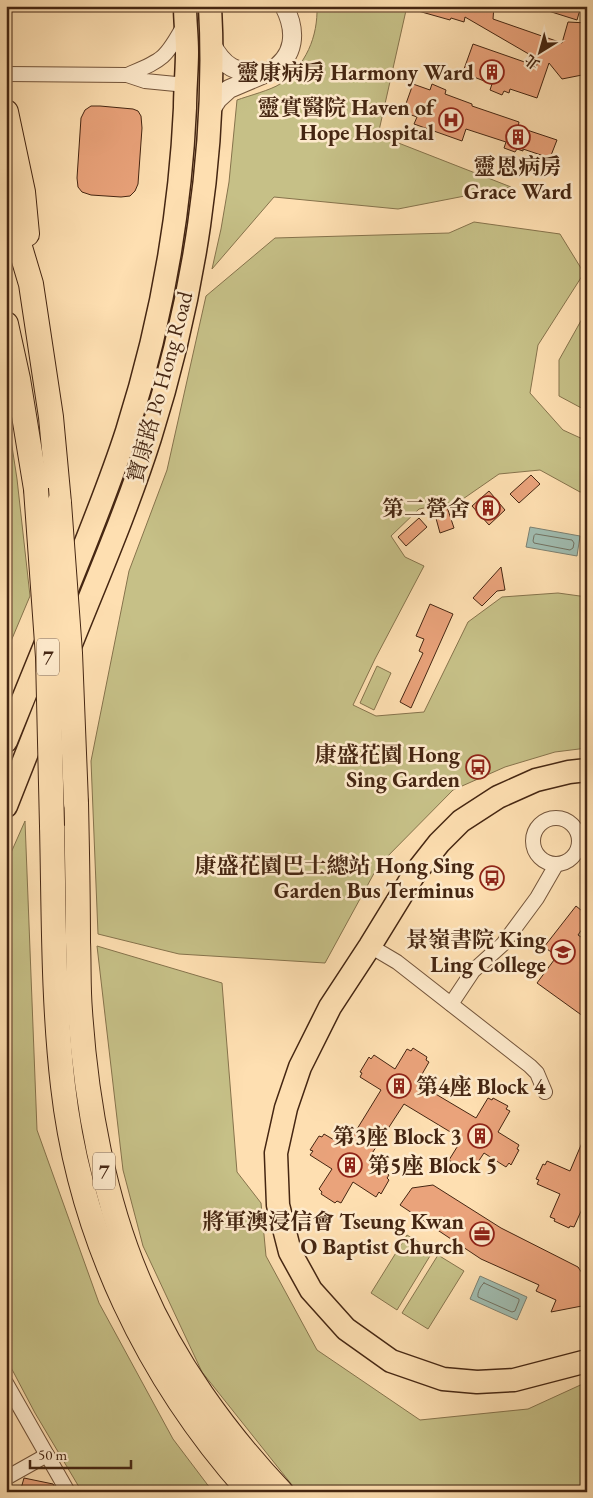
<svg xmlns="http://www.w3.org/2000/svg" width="593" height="1498" font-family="'EB Garamond','Noto Serif TC',serif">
<rect width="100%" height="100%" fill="#fedfb1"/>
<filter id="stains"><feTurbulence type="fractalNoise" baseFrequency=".004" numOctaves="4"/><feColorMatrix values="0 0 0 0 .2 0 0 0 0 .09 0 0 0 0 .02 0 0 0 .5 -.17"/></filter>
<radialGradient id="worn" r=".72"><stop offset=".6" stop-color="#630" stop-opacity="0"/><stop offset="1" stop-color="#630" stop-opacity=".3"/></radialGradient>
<g fill="#c6c087" stroke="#86734c">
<path d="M317,6H407L378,135L511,187L398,209L274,197L212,269L221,229L229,182L237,100C248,96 271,90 280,84C306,65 318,37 317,6Z"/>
<polygon points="474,222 560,234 584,273 538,345 530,393 563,430 587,441 587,491 580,492 540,470 499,474 460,501 419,509 391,536 405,557 424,566 375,659 353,705 376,716 424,712 468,622 502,597 558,593 587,597 587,748 555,752 505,767 453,790 378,866 325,963 179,954 98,934 91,761 129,571 167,470 206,296 275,238 449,233"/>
<polygon points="587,310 587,411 559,396 559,360"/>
<polygon points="6,407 17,479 30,596 6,653"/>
<polygon points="377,666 391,673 374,710 360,703"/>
<polygon points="25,821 37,1130 99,1303 173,1439 213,1492 82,1492 35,1413 6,1358 6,864"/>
<polygon points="97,946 222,983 237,1172 261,1203 266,1256 317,1350 420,1420 528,1409 587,1382 587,1492 298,1492 296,1490 202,1372 143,1246 123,1170"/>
<polygon points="407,1235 433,1251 397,1310 371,1293"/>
<polygon points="438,1255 464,1271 428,1329 402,1313"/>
</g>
<g fill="#a0bcb0" stroke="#7c8071">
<polygon points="530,527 580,536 577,556 526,547"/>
<polygon points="480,1276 527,1297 517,1320 470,1299"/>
</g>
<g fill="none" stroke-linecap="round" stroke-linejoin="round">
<g stroke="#727161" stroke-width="1">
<polygon points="536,534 572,540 574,543 573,548 570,550 534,543 533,541 534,536"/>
<path d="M484,1283L519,1299V1301L515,1311L512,1312L478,1297C477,1293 481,1285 484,1283Z"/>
</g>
</g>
<g fill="#eaa37b" stroke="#452612">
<polygon points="412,6 494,6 493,19 562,43 568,22 587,23 587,74 562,79 549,63 537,98 510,89 509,93 504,91 502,95 490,90 492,84 466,74 467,70 464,69 473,44 536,66 539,60 465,17 464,22 451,18 450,20 411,9"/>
<polygon points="543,6 581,6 577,20 542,9"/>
<polygon points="413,84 430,90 432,84 446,90 445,94 472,104 472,106 519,122 518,127 557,140 550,158 523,149 523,151 517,149 515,152 504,148 506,142 466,129 462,141 414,124 417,117 403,112"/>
<polygon points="91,106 100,106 133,109 138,111 141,116 142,128 138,184 135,191 130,196 121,197 91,195 82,192 78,187 77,178 81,118 85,110"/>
<polygon points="531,475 540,484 519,503 510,494"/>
<polygon points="489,491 505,510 489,525 472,506"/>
<polygon points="447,507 454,528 440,533 434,511"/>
<polygon points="419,518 427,527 406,546 398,537"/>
<polygon points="501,567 505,590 497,591 482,606 473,598"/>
<polygon points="430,604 453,614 411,708 400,702 423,653 419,651 424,639 416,636"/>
<polygon points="576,906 587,915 587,922 578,935 587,941 587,1019 537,983 557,956 544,947"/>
<polygon points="413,1048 427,1057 426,1060 429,1062 417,1083 476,1118 488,1098 492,1100 493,1098 508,1106 506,1109 510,1111 498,1132 519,1145 517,1149 519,1150 511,1165 509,1163 506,1167 484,1153 470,1174 467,1172 465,1174 451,1165 453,1163 449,1160 462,1139 404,1104 367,1161 389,1175 387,1178 389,1180 381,1194 379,1192 376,1197 353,1182 341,1203 337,1201 335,1203 321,1194 322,1192 319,1189 332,1169 310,1155 313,1151 310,1150 319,1136 322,1137 324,1134 346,1147 381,1090 360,1077 362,1073 360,1072 369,1057 371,1059 374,1055 395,1069 407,1049 411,1051"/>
<polygon points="587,1131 587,1207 582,1209 574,1227 570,1226 569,1228 554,1221 555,1219 550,1217 560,1194 537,1184 539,1180 536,1179 543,1164 545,1165 547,1161 570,1171"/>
<polygon points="433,1185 501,1228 578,1267 584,1276 587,1276 587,1305 551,1312 556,1300 536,1291 539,1285 481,1259 400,1205 412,1188"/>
<polygon points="24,1478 53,1484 58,1492 20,1492"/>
</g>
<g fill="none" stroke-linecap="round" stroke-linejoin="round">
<g stroke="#73543a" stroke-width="16">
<g id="minor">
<polyline points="6,74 127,75 145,81 186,85"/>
<path d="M127,75C162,60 165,60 184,25"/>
<circle cx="556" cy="841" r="23"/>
<polyline points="370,946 397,962 530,1066 537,1073 545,1092"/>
<polyline points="451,1004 473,971 503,944 537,898 556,865"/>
<polyline points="6,1383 68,1492"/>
<polyline points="6,1478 47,1455"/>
</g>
</g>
<g stroke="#73543a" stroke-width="20">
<g id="tertiary">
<path d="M211,43C224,68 235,72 262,74"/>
<path d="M209,113L218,99L229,89L269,72C296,57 297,31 284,6"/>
</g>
</g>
<g stroke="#452612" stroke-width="25">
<g id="primary">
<path d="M64,597C86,542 109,487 127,431C160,327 180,217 185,108C185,89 187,70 187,52C187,36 185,21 185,6"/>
<path d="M69,649C97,579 127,510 150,438C193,302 218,149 210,6"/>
<polyline points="6,741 48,638"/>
<polyline points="587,770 569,772 536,780 498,797 461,821 439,843 413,876 370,946 330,1007 300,1067 286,1108 276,1153 278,1205 290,1252 311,1290 346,1329 391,1361 443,1379 477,1382 514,1380 587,1361"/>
<polyline points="6,806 49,697"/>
</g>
</g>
<g stroke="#452612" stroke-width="26">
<g id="trunk">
<polyline points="6,112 23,192 27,234"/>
<polyline points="6,200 31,284 51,417 59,503"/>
<polyline points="6,324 18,379 36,489"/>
<path d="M76,803C77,849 78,896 78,942C79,965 78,988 80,1011C86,1102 104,1202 141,1286C173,1361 225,1433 281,1492"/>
<path d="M52,826C54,913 53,1000 63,1086C80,1237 149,1380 250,1492"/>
</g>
</g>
<use href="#minor" stroke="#feeacc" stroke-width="14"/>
<use href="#tertiary" stroke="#feeacc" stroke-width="18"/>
<use href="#primary" stroke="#fedfb1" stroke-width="22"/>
<use href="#trunk" stroke="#fedfb1" stroke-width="24"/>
<g stroke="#452612" stroke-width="26" stroke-linecap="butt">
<g id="trunk-bridge">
<polyline points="36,489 48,657 52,826"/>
<polyline points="59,503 70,653 76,803"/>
</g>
</g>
<use href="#trunk-bridge" stroke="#fedfb1" stroke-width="24"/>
</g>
<defs>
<g id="building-ring" transform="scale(1.25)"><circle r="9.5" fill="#feeacc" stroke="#8f2418" stroke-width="1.5"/><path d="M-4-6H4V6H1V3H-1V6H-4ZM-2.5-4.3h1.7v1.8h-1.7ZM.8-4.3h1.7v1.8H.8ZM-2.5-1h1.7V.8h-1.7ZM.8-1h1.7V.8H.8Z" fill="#8f2418"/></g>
<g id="hospital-ring" transform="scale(1.25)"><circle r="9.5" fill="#feeacc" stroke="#8f2418" stroke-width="1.5"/><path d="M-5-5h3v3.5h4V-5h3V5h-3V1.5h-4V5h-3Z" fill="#8f2418"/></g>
<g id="bus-ring" transform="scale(1.25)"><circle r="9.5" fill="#feeacc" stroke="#8f2418" stroke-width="1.5"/><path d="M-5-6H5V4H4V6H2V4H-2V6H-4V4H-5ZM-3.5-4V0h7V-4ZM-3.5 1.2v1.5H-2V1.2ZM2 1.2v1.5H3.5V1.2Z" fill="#8f2418"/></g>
<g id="school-ring" transform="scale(1.25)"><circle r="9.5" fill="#feeacc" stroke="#8f2418" stroke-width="1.5"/><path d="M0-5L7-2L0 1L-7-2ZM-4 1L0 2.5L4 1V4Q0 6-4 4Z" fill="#8f2418"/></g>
<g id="office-ring" transform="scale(1.25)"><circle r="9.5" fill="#feeacc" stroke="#8f2418" stroke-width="1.5"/><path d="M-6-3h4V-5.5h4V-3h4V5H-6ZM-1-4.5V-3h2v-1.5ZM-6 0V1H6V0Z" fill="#8f2418"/></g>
</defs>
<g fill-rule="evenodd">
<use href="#building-ring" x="492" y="72"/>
<use href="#hospital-ring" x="451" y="120"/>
<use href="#building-ring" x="518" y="137"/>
<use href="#building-ring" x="488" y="508"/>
<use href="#bus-ring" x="478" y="767"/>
<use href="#bus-ring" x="492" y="878"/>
<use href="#school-ring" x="563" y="952"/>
<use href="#building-ring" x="399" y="1086"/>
<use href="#building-ring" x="480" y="1136"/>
<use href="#building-ring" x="350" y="1165"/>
<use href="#office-ring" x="482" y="1234"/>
</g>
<g text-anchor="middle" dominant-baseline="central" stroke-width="5" stroke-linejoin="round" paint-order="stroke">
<g fill="#feeacc" stroke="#7c614a" stroke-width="1">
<rect x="37" y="638.5" width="22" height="37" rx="4"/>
<rect x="93" y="1152.5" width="22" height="37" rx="4"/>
</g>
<g font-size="21" font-weight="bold" fill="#452612">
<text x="48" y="657">7</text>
<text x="104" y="1171">7</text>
</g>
<g font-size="22" font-weight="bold" fill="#452612" stroke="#feeacc" text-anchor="end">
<text x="474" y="72">靈康病房 Harmony Ward</text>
<text x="434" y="107">靈實醫院 Haven of<tspan x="434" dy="25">Hope Hospital</tspan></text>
<text x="518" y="166" text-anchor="middle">靈恩病房<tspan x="518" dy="25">Grace Ward</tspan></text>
<text x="470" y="508">第二營舍</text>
<text x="460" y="754">康盛花園 Hong<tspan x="460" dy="25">Sing Garden</tspan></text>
<text x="474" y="865">康盛花園巴士總站 Hong Sing<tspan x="474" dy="25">Garden Bus Terminus</tspan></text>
<text x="546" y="939">景嶺書院 King<tspan x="546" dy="25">Ling College</tspan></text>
<text x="416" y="1086" text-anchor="start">第4座 Block 4</text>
<text x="462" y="1136">第3座 Block 3</text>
<text x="368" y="1165" text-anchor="start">第5座 Block 5</text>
<text x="464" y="1221">將軍澳浸信會 Tseung Kwan<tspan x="464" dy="25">O Baptist Church</tspan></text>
</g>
<g font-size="22" fill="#452612" stroke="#feeacc">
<text transform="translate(160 387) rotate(-75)">寶康路 Po Hong Road</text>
</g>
</g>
<rect width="593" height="1498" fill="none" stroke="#fedfb1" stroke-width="25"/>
<rect x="8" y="8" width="578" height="1483" fill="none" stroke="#452612" stroke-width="2.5"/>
<rect x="12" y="12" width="568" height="1473" fill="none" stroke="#452612"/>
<g transform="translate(540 52) rotate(217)" stroke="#feeacc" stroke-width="4" paint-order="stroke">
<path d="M0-4L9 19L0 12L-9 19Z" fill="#452612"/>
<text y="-8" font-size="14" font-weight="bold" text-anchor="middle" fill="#452612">北</text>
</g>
<path d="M30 1460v8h101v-8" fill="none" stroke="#452612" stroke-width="2.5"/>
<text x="38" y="1460" font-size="15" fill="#452612" stroke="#feeacc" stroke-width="4" paint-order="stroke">50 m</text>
<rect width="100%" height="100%" filter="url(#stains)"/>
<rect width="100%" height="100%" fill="url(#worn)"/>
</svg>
